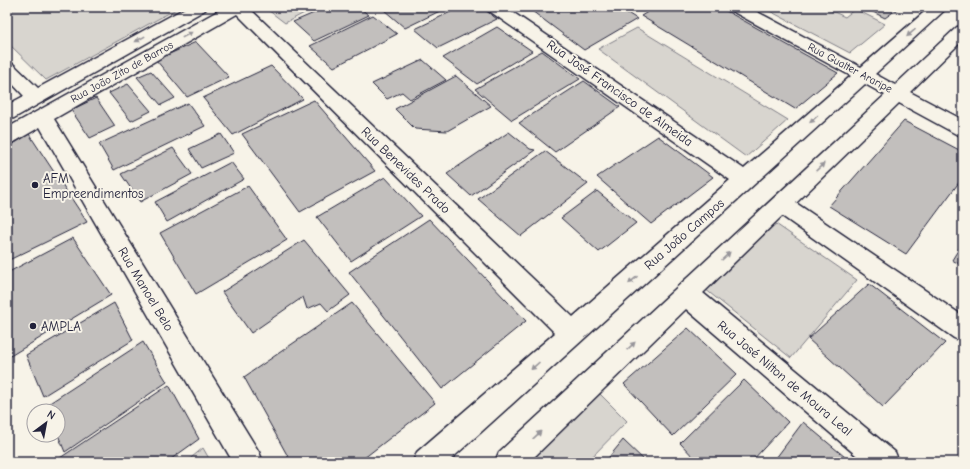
<svg xmlns="http://www.w3.org/2000/svg" width="970" height="469" font-family="'Comic Neue',sans-serif">
<rect width="100%" height="100%" fill="#f7f3e8"/>
<filter id="ink" filterUnits="userSpaceOnUse"><feTurbulence type="fractalNoise" baseFrequency=".025" numOctaves="2"/><feDisplacementMap in="SourceGraphic" scale="8" xChannelSelector="R" yChannelSelector="G"/><feConvolveMatrix kernelMatrix="1 2 1 2 8 2 1 2 1" color-interpolation-filters="sRGB"/></filter>
<g filter="url(#ink)">
<g fill="#d8d5cf" stroke="#7d7c85">
<polygon points="7,7 180,7 46,80 7,42"/>
<polygon points="264,7 316,7 285,23"/>
<polygon points="766,7 823,7 845,17 855,9 885,24 850,53 764,8"/>
<polygon points="637,28 788,120 746,157 598,49"/>
<polygon points="773,222 857,280 791,358 705,289"/>
<polygon points="592,386 627,421 587,462 513,462"/>
<polygon points="203,448 211,462 186,462"/>
</g>
<g fill="#c2bfbd" stroke="#22223b">
<polygon points="328,7 358,7 369,15 314,41 293,22"/>
<polygon points="390,7 448,7 405,28 384,10"/>
<polygon points="461,7 481,7 497,19 438,48 415,29"/>
<polygon points="530,7 618,7 637,19 584,50 528,8"/>
<polygon points="656,7 719,7 838,73 795,109 641,16"/>
<polygon points="863,7 900,7 885,18"/>
<polygon points="373,15 397,34 334,67 310,46"/>
<polygon points="497,27 532,51 477,84 443,58"/>
<polygon points="196,42 229,77 187,97 156,60"/>
<polygon points="542,51 580,79 512,120 475,89"/>
<polygon points="423,60 446,80 410,99 402,92 387,99 372,84"/>
<polygon points="271,66 303,99 233,135 203,98"/>
<polygon points="151,71 175,98 161,105 137,77"/>
<polygon points="456,76 491,106 447,131 415,129 395,109"/>
<polygon points="584,81 620,107 555,152 519,123"/>
<polygon points="128,84 151,111 131,121 109,93"/>
<polygon points="96,98 115,126 90,138 71,110"/>
<polygon points="314,100 375,171 300,212 242,134"/>
<polygon points="188,103 205,126 114,170 99,144"/>
<polygon points="904,121 963,152 963,177 906,254 829,206"/>
<polygon points="509,132 530,149 535,150 471,196 447,174"/>
<polygon points="29,134 87,222 7,261 7,148"/>
<polygon points="221,134 234,153 201,168 189,149"/>
<polygon points="658,136 713,177 651,224 597,177"/>
<polygon points="173,148 192,174 140,202 121,174"/>
<polygon points="545,151 588,184 521,236 478,199"/>
<polygon points="231,162 244,179 167,222 155,202"/>
<polygon points="385,177 421,216 351,261 317,217"/>
<polygon points="248,186 287,240 196,294 160,233"/>
<polygon points="597,191 636,223 599,252 561,218"/>
<polygon points="429,219 526,321 442,389 349,272"/>
<polygon points="73,238 111,295 7,358 7,273"/>
<polygon points="304,240 350,295 328,311 321,303 307,309 303,297 251,333 222,292"/>
<polygon points="963,242 963,266 952,260"/>
<polygon points="869,284 945,343 883,407 808,339"/>
<polygon points="114,303 133,340 43,396 26,355"/>
<polygon points="352,303 435,403 359,462 291,462 244,377"/>
<polygon points="688,328 737,374 673,436 624,384"/>
<polygon points="143,342 167,382 65,452 58,435 58,411 47,411 45,406"/>
<polygon points="744,380 788,422 751,462 698,462 680,443"/>
<polygon points="169,385 199,439 167,462 54,462"/>
<polygon points="803,422 851,462 773,462"/>
<polygon points="623,440 646,462 605,462"/>
</g>
<g fill="none" stroke-linecap="round" stroke-linejoin="round">
<g stroke="#22223b" stroke-width="3">
<g id="minor">
<polygon points="187,7 207,7 205,10 14,118 7,120 7,105 24,96 7,78 7,62 13,64 38,88"/>
<polygon points="225,7 248,7 573,317 730,180 488,10 486,7 505,7 744,169 851,76 730,10 728,7 748,7 861,67 930,7 948,7 875,74 895,85 957,27 963,26 963,40 910,92 963,120 963,136 956,134 899,103 796,203 963,316 963,342 954,338 782,216 703,293 895,452 899,462 864,462 686,309 529,462 495,462 499,452 885,95 865,84 448,462 413,462 417,452 555,333 237,14 54,119 259,452 263,462 233,462 40,127 14,142 7,144 7,128"/>
</g>
</g>
<use href="#minor" fill="#f7f3e8" fill-rule="evenodd"/>
</g>
<defs><path id="oneway-solid" d="M-6-.8H1V-3.2L6.5 0L1 3.2V.8H-6Z"/></defs>
<g fill="#97959a">
<use href="#oneway-solid" transform="translate(911 33) rotate(139)"/>
<use href="#oneway-solid" transform="translate(187 35) rotate(-29)"/>
<use href="#oneway-solid" transform="translate(140 39) rotate(151)"/>
<use href="#oneway-solid" transform="translate(814 119) rotate(138)"/>
<use href="#oneway-solid" transform="translate(820 167) rotate(-43)"/>
<use href="#oneway-solid" transform="translate(726 256) rotate(-43)"/>
<use href="#oneway-solid" transform="translate(633 280) rotate(139)"/>
<use href="#oneway-solid" transform="translate(631 346) rotate(-43)"/>
<use href="#oneway-solid" transform="translate(535 366) rotate(138)"/>
<use href="#oneway-solid" transform="translate(537 435) rotate(-43)"/>
</g>
</g>
<g fill="#22223b" stroke="#f7f3e8" stroke-width="1.5">
<circle cx="35" cy="185" r="4"/>
<circle cx="33" cy="326" r="4"/>
</g>
<g text-anchor="middle" dominant-baseline="central" stroke-width="4" stroke-linejoin="round" paint-order="stroke">
<g font-size="11" fill="#22223b" stroke="#f7f3e8">
<text transform="translate(850 68) rotate(28)">Rua Gualter Araripe</text>
<text transform="translate(122 72) rotate(-29)">Rua João Zito de Barros</text>
</g>
<g font-size="13" fill="#22223b" stroke="#f7f3e8">
<text transform="translate(620 93) rotate(35)">Rua José Francisco de Almeida</text>
<text transform="translate(406 170) rotate(44)">Rua Benevides Prado</text>
<text transform="translate(684 234) rotate(-41)">Rua João Campos</text>
<text transform="translate(146 289) rotate(59)">Rua Manoel Belo</text>
<text transform="translate(785 378) rotate(40)">Rua José Nilton de Moura Leal</text>
</g>
<g font-size="13" fill="#22223b" stroke="#f7f3e8" text-anchor="start">
<text x="43" y="178">AFM<tspan x="43" dy="15">Empreendimentos</tspan></text>
<text x="41" y="326">AMPLA</text>
</g>
</g>
<rect width="970" height="469" fill="none" stroke="#f7f3e8" stroke-width="24"/>
<rect x="12" y="12" width="946" height="445" fill="none" stroke="#22223b" stroke-width="1.5" filter="url(#ink)"/>
<g transform="translate(46 423) rotate(32)"><circle r="19" fill="#f7f3e8" stroke="#a29fa3"/>
<path d="M0-3L7 15L0 10L-7 15Z" fill="#22223b"/>
<text y="-6" font-size="11" font-weight="bold" text-anchor="middle" fill="#22223b">N</text>
</g>
</svg>
